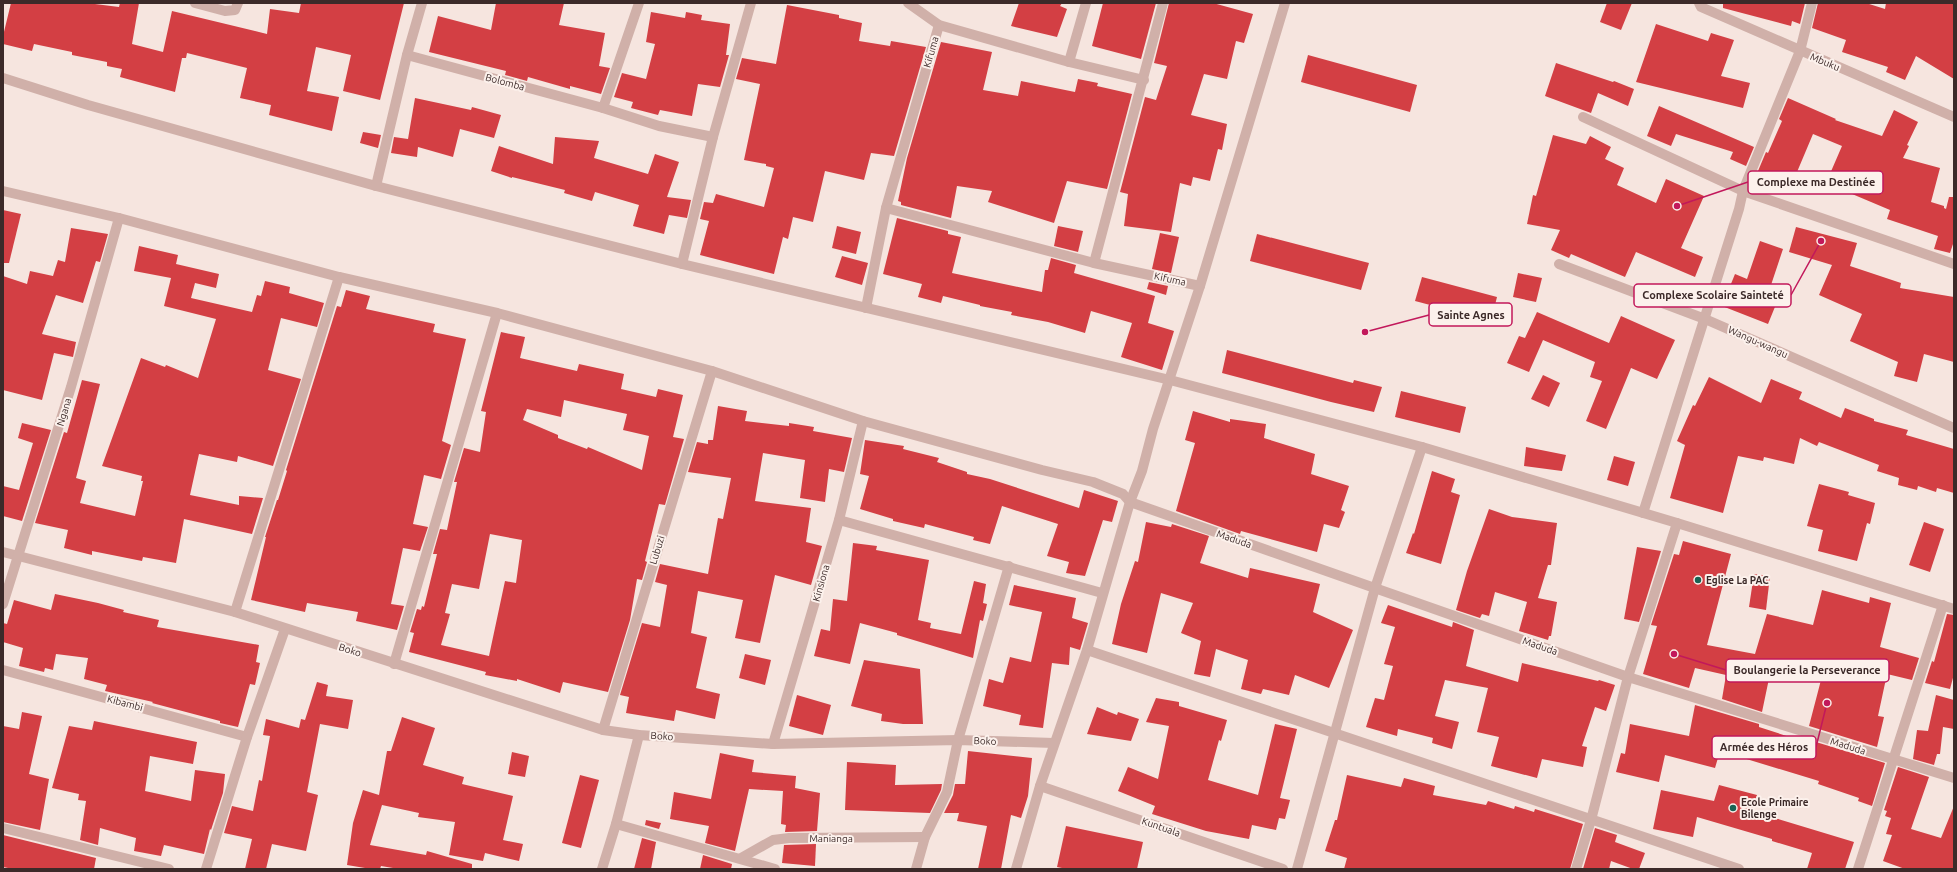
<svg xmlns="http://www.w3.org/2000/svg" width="1957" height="872" font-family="Ubuntu,sans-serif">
<rect width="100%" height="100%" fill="#f6e5df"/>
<g fill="#d33f44" fill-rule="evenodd">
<polygon points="11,3 87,3 119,7 120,3 139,3 132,44 163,52 172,11 267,34 270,9 299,13 301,3 404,3 380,100 343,91 351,55 316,47 307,91 339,97 332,131 269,115 271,105 240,98 247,68 187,53 186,58 182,58 175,92 120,77 122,69 107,66 107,62 72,55 72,52 34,44 32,51 3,44 3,36"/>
<polygon points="496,3 564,3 559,25 605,33 599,66 610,68 601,94 570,86 570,89 528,77 527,81 505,75 506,71 429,52 438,16 491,30"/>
<polygon points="1019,3 1062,3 1060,6 1067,9 1057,37 1011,26"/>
<polygon points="1103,3 1156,3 1141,59 1092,46"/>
<polygon points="1169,3 1213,3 1253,14 1244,43 1236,41 1227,79 1204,74 1191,115 1227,124 1222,150 1218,149 1210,181 1193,177 1191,186 1180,183 1171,232 1124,226 1128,194 1120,192 1145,97 1156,100 1167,66 1154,63"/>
<polygon points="1607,3 1632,3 1621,30 1600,22"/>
<polygon points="1723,3 1805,3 1800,24 1792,21 1791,26 1723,8"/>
<polygon points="1818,3 1866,3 1885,9 1886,3 1954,3 1954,79 1916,56 1905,80 1886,72 1888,67 1842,52 1846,40 1812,28"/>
<polygon points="787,5 839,15 839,18 862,23 859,41 890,46 891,41 926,47 894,156 871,153 864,180 825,171 813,222 793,217 788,239 783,237 774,274 700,255 709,221 700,219 704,202 713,203 716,194 764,207 774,168 766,166 766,164 744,160 760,84 736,79 742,58 776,64"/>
<polygon points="651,12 685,18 686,12 702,15 701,20 730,24 726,55 729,55 720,87 698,84 692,116 660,110 658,115 631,108 633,102 614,97 622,73 646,79 655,44 646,42"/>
<polygon points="1656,24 1708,41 1711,33 1734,40 1721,76 1750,83 1743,108 1636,82"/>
<polygon points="941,42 992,52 983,90 1018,96 1021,81 1075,92 1078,79 1098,83 1097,86 1132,94 1107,189 1067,181 1054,223 988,202 992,191 957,186 951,218 901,205 901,202 898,201 907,158"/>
<polygon points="1308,55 1417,85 1410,112 1301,82"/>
<polygon points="1556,63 1613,82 1614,81 1634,89 1628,106 1598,93 1591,113 1545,96"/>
<polygon points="415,98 471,110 472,107 501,115 494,138 460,129 453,157 418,147 417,157 391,153 394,137 408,139"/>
<polygon points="1788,98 1836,119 1835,120 1882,136 1894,110 1918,122 1907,145 1909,146 1903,158 1940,168 1931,202 1944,206 1944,208 1946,209 1949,197 1954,197 1954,241 1950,253 1934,249 1938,236 1887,219 1890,210 1826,183 1842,146 1813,134 1789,191 1758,178 1760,172 1758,171 1766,152 1768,153 1782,121 1779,119"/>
<polygon points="1659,106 1754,147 1746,166 1730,159 1733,152 1676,134 1671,146 1647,136"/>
<polygon points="363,132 381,135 378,148 360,143"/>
<polygon points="1553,135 1586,144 1590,136 1611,147 1605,159 1624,168 1617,185 1656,203 1666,179 1704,196 1681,248 1703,257 1695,277 1636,252 1625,277 1571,254 1569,258 1551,250 1560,230 1527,224 1533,195 1536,196"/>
<polygon points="555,137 599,141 594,158 648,174 655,154 679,162 667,197 691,200 687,218 669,215 664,234 633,226 639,205 595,192 592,201 564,193 565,190 512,177 512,178 491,171 499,146 553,164"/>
<polygon points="3,210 21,214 9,263 3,263"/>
<polygon points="897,218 948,231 948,234 961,237 952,273 1042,292 1045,270 1048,270 1051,258 1076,265 1074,273 1155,296 1148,323 1174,331 1162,370 1121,357 1132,323 1091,311 1085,333 1048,322 1011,315 1012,312 980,306 980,305 943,296 941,303 918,297 922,284 883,274"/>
<polygon points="837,226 861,232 856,254 832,248"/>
<polygon points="1058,226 1083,231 1078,252 1054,246"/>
<polygon points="1796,227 1857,243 1850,266 1901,283 1900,288 1954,297 1954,362 1924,354 1917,382 1894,376 1898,362 1850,341 1862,314 1819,295 1832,265 1789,252"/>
<polygon points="71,228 108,234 100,262 96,261 83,303 56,295 42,334 76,342 73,357 54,353 42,400 3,390 3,276 27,284 30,271 53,276 58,260 65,262"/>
<polygon points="1160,233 1179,237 1171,273 1152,269"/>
<polygon points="1257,234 1369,263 1361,290 1250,261"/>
<polygon points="1760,241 1783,249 1770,288 1781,292 1768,324 1722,306 1735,274 1747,279"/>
<polygon points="139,246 178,255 176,264 219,274 216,288 195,283 191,298 252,312 257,295 261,296 265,281 290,287 289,293 324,303 317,327 281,318 268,370 301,379 273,466 238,456 237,462 199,454 190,495 239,505 239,496 263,498 252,534 184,519 176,563 143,557 142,561 92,551 92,555 64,548 68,530 35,523 64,432 67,433 82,380 100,384 76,478 86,481 80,503 135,516 143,481 141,481 142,476 102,466 141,358 165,367 166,365 198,378 216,319 164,306 171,278 134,271"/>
<polygon points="842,256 868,263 862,285 835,277"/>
<polygon points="1518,273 1542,278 1536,302 1513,297"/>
<polygon points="1422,277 1497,297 1491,321 1415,301"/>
<polygon points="1149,282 1168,286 1166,295 1147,289"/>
<polygon points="346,290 370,296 366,309 435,324 433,332 466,339 442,441 451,445 441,479 424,475 413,524 428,527 420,551 403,548 391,604 404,606 397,630 356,621 358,612 307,603 305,612 251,600 266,537 265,537 277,500 278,500 287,471 286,470 337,306 341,307"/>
<polygon points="1537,312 1609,343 1621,316 1675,340 1657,379 1631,368 1606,429 1586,421 1602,381 1590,377 1595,362 1543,340 1529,372 1507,363 1519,336 1525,338"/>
<path d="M501,332L525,337L520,358L577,371L579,364L624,374L621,389L656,397L658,389L683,395L673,437L684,439L665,505L659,504L645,561L647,562L642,580L637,579L630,620L608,692L563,682L560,693L517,679V681L485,675L486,672L409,652L414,633L410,632L417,609L421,610L422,606L424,607L437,554H433L440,529L447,530L457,482H454L464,448L480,452L486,412L481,411ZM564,400L627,414L623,430L649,436L642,470L588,447L587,449L558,438V435L523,420L527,409L561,417ZM490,534L522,540L516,583L505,581L489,656L441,645L450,614L445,613L452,584L479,589Z"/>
<polygon points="1227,350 1353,383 1354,380 1382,387 1374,412 1331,402 1222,373"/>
<polygon points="1543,375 1560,383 1549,407 1531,399"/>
<polygon points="1709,377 1761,403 1771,379 1802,392 1799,399 1841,418 1845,408 1874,419 1874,421 1908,430 1906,435 1954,449 1954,493 1937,488 1936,492 1918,486 1917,490 1898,485 1899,478 1877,471 1879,465 1819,442 1817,446 1800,438 1794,464 1764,457 1763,461 1738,456 1723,513 1670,498 1685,445 1677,441 1693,405 1695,406"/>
<polygon points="1401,391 1466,407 1460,433 1395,417"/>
<polygon points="718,406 747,411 745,421 789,426 789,423 814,427 813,431 852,438 844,472 829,469 825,502 800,498 805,460 763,453 755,501 811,508 806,542 822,546 811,585 775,575 760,643 735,638 743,600 698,591 691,633 707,637 696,688 720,694 715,719 676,710 674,721 626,713 629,697 620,695 642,623 660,627 667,585 655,582 660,564 708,574 718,518 723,519 731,478 688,472 697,442 708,444 708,440 713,440"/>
<polygon points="1193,411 1230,422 1230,419 1266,424 1264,438 1315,454 1311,474 1349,486 1341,510 1345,512 1339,528 1324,524 1317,552 1241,531 1240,534 1176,511 1195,443 1185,440"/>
<polygon points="22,423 51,430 22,521 3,516 3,486 19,490 33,443 18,438"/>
<polygon points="865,440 904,446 903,449 939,458 937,462 967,472 967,474 990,479 1079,508 1084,490 1118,501 1112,522 1103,520 1085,576 1066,573 1069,562 1047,556 1058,524 1002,506 990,544 973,540 974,537 925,524 924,528 893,521 893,519 860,509 869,476 860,474"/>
<polygon points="1526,447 1566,455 1562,471 1524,466"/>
<polygon points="1614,456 1635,462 1628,486 1607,480"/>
<polygon points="1432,471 1455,479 1451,492 1460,495 1441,564 1406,553 1413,533 1414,534"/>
<polygon points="1819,484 1849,492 1848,495 1875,503 1870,524 1867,523 1857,561 1818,551 1823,530 1807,526"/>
<polygon points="1489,509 1512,517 1557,523 1551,565 1548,565 1538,598 1557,602 1551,636 1549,636 1548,640 1519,631 1527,602 1495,592 1489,616 1482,614 1480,618 1456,610 1467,571"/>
<polygon points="1146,522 1171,527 1172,524 1209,536 1200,563 1248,578 1250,568 1320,584 1313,612 1353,630 1329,688 1295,675 1289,695 1263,689 1261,694 1241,689 1248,660 1216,649 1210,677 1194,674 1201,641 1181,633 1193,603 1161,593 1147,653 1112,644 1121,604 1135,561 1138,562"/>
<polygon points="1924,522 1944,529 1930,572 1909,565"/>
<polygon points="1683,541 1731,554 1707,645 1755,654 1767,614 1813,625 1822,590 1869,603 1870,597 1891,603 1880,647 1919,658 1912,680 1887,674 1878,716 1884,717 1877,747 1809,726 1821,680 1771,669 1762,712 1722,699 1726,675 1695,668 1689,688 1643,674 1657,626 1651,625 1674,554 1679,555"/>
<polygon points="853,543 877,546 876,550 929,560 918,620 931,623 930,628 961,634 974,581 986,584 983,603 987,604 983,621 980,620 973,658 897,635 897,633 860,623 850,664 814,656 821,629 830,631 833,599 847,601"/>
<polygon points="1637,547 1661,551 1639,622 1624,619"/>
<polygon points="1754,574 1770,576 1766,610 1749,607"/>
<polygon points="1014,585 1076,598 1072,618 1088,623 1080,650 1070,647 1069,665 1052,663 1043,728 1019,725 1021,715 983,706 989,679 1003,683 1010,657 1031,662 1042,612 1009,605"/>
<polygon points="55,594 98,603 124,610 123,612 159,620 157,627 259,645 256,662 260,663 255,685 250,684 238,727 220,723 220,721 152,703 153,702 105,691 107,685 84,679 88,658 56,654 53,670 45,668 44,672 19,666 23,648 3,642 3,623 7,624 14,600 51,610"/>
<polygon points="1388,605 1452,627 1453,622 1474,630 1466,666 1518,682 1522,663 1598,681 1599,680 1615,685 1606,711 1595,707 1582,746 1587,747 1583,767 1542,759 1537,778 1491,766 1499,737 1477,732 1488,688 1445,680 1435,716 1459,722 1452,749 1432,743 1433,738 1398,729 1397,736 1366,727 1375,698 1384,700 1393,666 1384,664 1395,627 1381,623"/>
<polygon points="1947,614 1954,615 1954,674 1950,689 1925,683 1932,661 1934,662"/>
<polygon points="745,654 771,660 765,685 739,678"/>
<polygon points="864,660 920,669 923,724 903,724 881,721 882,714 851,706"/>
<polygon points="317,682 328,685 326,696 353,700 348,729 320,724 307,792 318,795 306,851 272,844 266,869 245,869 252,839 224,833 232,806 253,811 259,780 262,781 270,736 263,735 266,719 299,728 301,719 305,720"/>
<polygon points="797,695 831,705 823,735 789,726"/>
<polygon points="1936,695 1954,700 1954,729 1943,727 1940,754 1937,754 1934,765 1913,759 1917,730 1928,731"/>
<polygon points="1156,698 1179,702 1179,706 1227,720 1221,741 1219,740 1208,780 1258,795 1275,724 1297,729 1280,798 1290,800 1285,819 1279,818 1276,830 1252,825 1249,839 1206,831 1152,814 1155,806 1118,791 1128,767 1158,779 1169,726 1146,722"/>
<polygon points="1695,705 1759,724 1759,727 1805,742 1806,739 1885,763 1872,806 1858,801 1859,798 1818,784 1819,781 1720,751 1715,768 1665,755 1659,782 1616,772 1621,753 1625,754 1630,724 1689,736"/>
<polygon points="1097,707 1117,715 1118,712 1139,719 1131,741 1087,734"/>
<polygon points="22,712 42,716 29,774 49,779 40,830 3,822 3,726 19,729"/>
<polygon points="402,717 435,728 423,765 464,777 462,784 513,796 503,840 523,844 519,861 485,853 483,861 449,855 455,822 418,817 419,813 382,805 370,845 426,855 427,851 472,864 472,869 399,869 381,866 380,869 371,869 347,865 353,823 363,790 379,795 387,751 391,751"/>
<polygon points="94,721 197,742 193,764 150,756 145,791 191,801 195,770 225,774 223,793 211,830 210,829 204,854 164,845 161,856 134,851 136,838 100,828 98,845 80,840 86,801 78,800 79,794 52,788 69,726 92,730"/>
<polygon points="968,751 1032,758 1028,796 1021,818 1011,815 1001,869 978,869 987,826 957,821 959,813 944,813 953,795 955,784 965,784"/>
<polygon points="512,752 529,756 525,777 508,774"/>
<polygon points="720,753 754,760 752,772 796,776 795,788 820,793 817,831 785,832 786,825 781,824 783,791 749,789 735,851 705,843 709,826 670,819 674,792 711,799"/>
<polygon points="847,762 896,765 895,785 942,784 941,790 930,813 845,810"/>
<polygon points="1898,767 1929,777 1911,829 1941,838 1954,806 1954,869 1905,869 1883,861 1892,835 1886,834 1891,818 1885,816 1887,811 1884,810"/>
<polygon points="580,775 599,780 581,848 562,843"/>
<polygon points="1347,775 1401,787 1404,778 1435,786 1433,795 1486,805 1488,801 1514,809 1515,806 1534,812 1535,809 1583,824 1570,869 1344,869 1347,858 1325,851 1335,820 1337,820"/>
<polygon points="1719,785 1757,795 1752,811 1854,842 1845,869 1807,869 1812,853 1772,841 1772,839 1697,817 1693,837 1653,829 1661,790 1714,801"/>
<polygon points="646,820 661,823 659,829 645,825"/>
<polygon points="1066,826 1143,842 1137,869 1067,869 1057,867"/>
<polygon points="1595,828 1617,835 1615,842 1645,853 1639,869 1633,869 1611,861 1609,869 1583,869"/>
<polygon points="3,835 96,858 94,869 13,869 3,867"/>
<polygon points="642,838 656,842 651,869 634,869"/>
<polygon points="816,844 815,866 782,863 784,845"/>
<polygon points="703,855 732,864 731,869 700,869"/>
</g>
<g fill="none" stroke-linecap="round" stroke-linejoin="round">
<g stroke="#d0b0a9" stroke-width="10">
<polyline points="195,3 225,11 235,10 238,3"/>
<polyline points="908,3 939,25 1069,62 1144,80"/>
<polyline points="1699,3 1701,7 1954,117"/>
<polyline points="407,55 603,108 659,126 713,137"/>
<polyline points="1069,62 1086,3"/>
<polyline points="3,78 88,105 376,186 682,264 1170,380 1422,447 1677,523 1954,609"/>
<polyline points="603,108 639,3"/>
<polyline points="1583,117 1743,191 1954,264"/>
<polyline points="376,186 407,55 422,3"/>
<polyline points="3,191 119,218 339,277 497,313 712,371 863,421 1042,470 1093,482 1123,494 1130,502 1628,677 1954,778"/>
<polyline points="886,208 1094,263 1200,286"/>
<polyline points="1094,263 1163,3"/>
<polyline points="682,264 713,137 751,3"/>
<polyline points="1559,264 1705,319 1954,428"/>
<polyline points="866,308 886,208 939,25"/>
<polyline points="1643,513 1739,209 1743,191 1800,51 1812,3"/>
<polyline points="839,520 1102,593"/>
<polyline points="3,552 235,612 603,730 639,735 773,744 958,740 1054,743"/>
<polyline points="3,604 71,387 119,218"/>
<polyline points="235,612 339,277"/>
<polyline points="1087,650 1739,869"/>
<polyline points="394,664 497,313"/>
<polyline points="3,670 247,737"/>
<polyline points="603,730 712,371"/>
<polyline points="773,744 839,520 863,421"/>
<polyline points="1040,786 1283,869"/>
<polyline points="616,824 775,869"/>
<polyline points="3,828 169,869"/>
<polyline points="741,858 773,840 789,838 925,837"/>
<polyline points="206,869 247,737 285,629"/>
<polyline points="602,869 616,824 639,735"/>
<polyline points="916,869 925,837 947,792 958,740 1009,566"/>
<polyline points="1016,869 1040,786 1087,650 1130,502 1142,471 1153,429 1200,286 1285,3"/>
<polyline points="1297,869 1375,588 1422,447"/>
<polyline points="1576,869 1591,820 1628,677 1677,523"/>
<polyline points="1858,869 1943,605"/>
</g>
</g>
<g fill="#196354" stroke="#fcf1ec" stroke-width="1.5">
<circle cx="1698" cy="580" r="4"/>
<circle cx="1733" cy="808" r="4"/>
</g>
<g text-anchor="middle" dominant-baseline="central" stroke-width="4" stroke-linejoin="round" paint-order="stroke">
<g font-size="10" fill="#3c2a29" stroke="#fcf1ec">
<text transform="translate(931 52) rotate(-74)">Kifuma</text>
<text transform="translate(1825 62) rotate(23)">Mbuku</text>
<text transform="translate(505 82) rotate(15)">Bolomba</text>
<text transform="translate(1170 279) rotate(12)">Kifuma</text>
<text transform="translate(1758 342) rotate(24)">Wangu-wangu</text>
<text transform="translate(64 412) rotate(-73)">Ngana</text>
<text transform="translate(1234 539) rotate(19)">Maduda</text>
<text transform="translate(657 550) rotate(-73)">Lubuzi</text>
<text transform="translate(821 583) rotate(-74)">Kinsiona</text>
<text transform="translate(1540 646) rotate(19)">Maduda</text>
<text transform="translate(350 650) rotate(18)">Boko</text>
<text transform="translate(125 703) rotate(15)">Kibambi</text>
<text transform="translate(662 736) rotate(4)">Boko</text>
<text transform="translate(985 741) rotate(2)">Boko</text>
<text transform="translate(1848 746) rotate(17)">Maduda</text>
<text transform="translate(1161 827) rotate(19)">Kuntuala</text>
<text x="831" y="838">Manianga</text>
</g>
<g font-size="10" font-weight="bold" fill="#3c2a29" stroke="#fcf1ec" text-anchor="start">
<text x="1706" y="580">Eglise La PAC</text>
<text x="1741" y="802">Ecole Primaire<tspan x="1741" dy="12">Bilenge</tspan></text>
</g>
</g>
<path fill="none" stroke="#c2185b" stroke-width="1.5" d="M1677 206L1748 182M1821 241L1791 295M1365 332L1429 315M1674 654L1726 670M1827 703L1816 747"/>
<g fill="#c2185b" stroke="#fcf1ec" stroke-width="1.5">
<circle cx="1677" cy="206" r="4"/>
<circle cx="1821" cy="241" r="4"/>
<circle cx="1365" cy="332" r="4"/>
<circle cx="1674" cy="654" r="4"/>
<circle cx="1827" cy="703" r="4"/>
</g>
<g fill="#fcf1ec" stroke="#c2185b" stroke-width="1.5">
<rect x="1748" y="171" width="135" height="23" rx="4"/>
<rect x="1634" y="284" width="157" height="23" rx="4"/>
<rect x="1429" y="303" width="83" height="23" rx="4"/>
<rect x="1726" y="659" width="163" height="23" rx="4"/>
<rect x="1712" y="736" width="104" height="23" rx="4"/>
</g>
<g font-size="11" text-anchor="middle" font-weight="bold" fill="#3c2a29">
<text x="1816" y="186">Complexe ma Destinée</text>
<text x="1713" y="299">Complexe Scolaire Sainteté</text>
<text x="1471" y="319">Sainte Agnes</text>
<text x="1807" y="674">Boulangerie la Perseverance</text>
<text x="1764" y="751">Armée des Héros</text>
</g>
<rect width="1957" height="872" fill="none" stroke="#3c2a29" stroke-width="8"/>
</svg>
